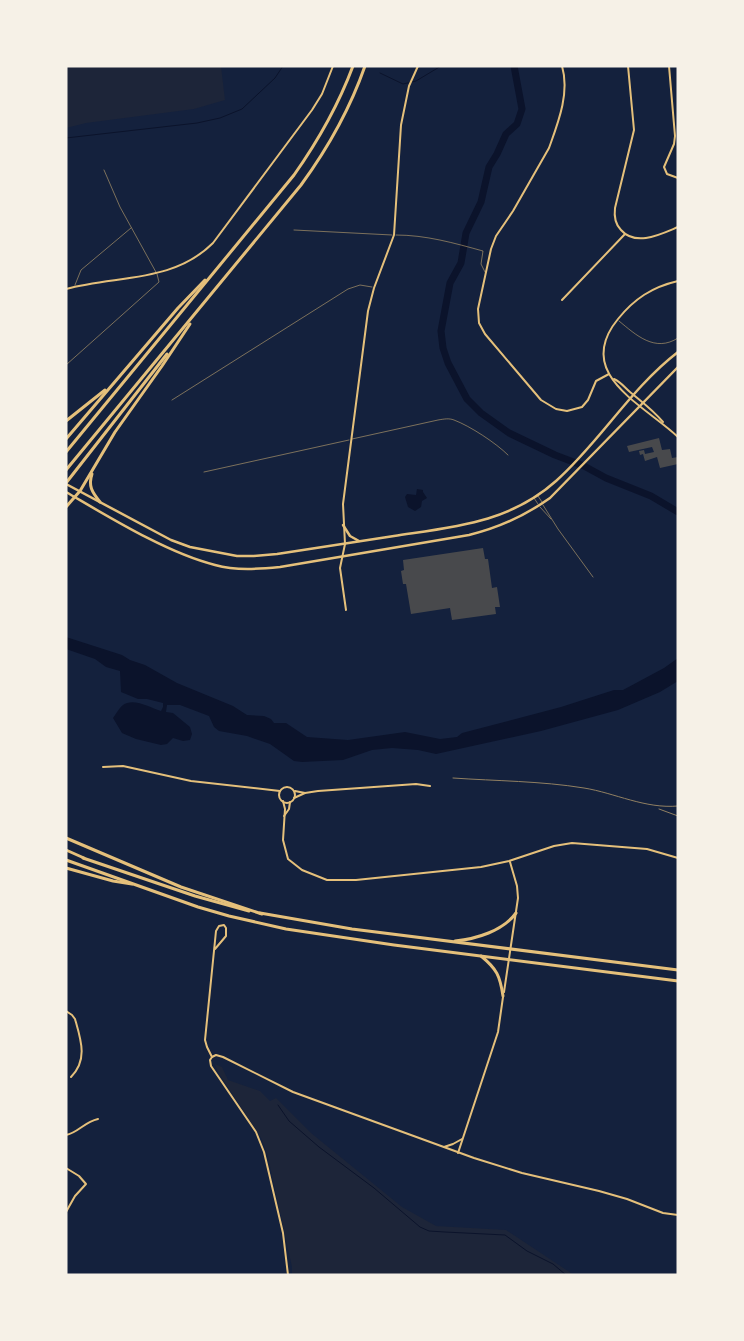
<svg xmlns="http://www.w3.org/2000/svg" width="744" height="1341" font-family="'Alegreya Sans',sans-serif">
<rect width="100%" height="100%" fill="#14213d"/>
<g fill="#1d2539">
<polygon points="66,66 221,66 225,100 194,109 86,123 66,128"/>
<polygon points="215,1064 222,1067 228,1080 260,1091 270,1101 276,1098 311,1133 402,1207 436,1226 506,1230 574,1275 292,1275 292,1267 267,1153 261,1138 218,1072"/>
</g>
<g fill="#0b132b">
<polygon points="417,489 423,490 423,492 427,498 422,501 421,507 415,511 408,507 405,497 407,494 416,495"/>
<path d="M66,637L122,655L130,660L145,665L177,683L233,706L247,715L264,716L271,719L274,723H286L307,737L348,740L405,732L440,739L457,737L462,733L561,707L614,690H623L664,668L678,658V681L660,692L618,710L541,731L436,754L418,750L392,748L372,750L343,760L302,762L294,761L270,744L247,736L219,731L214,727L209,716L180,705H167L166,712L173,713L190,727L192,734L190,740L183,741L173,738L167,744L161,745L136,739L122,733L113,718C116,714 119,708 123,705C133,697 151,708 161,711L163,707V703L147,699H138L121,692L120,671L106,667L95,659L66,649Z"/>
</g>
<g fill="none" stroke-linecap="round" stroke-linejoin="round">
<g stroke="#0b132b" stroke-width="1">
<polyline points="380,73 403,84 416,81 441,66"/>
<polyline points="66,138 197,123 220,118 242,109 275,78 283,66"/>
<polyline points="278,1105 289,1121 319,1147 374,1188 420,1227 429,1231 445,1232 505,1235 527,1251 553,1264 566,1275"/>
</g>
<polyline stroke="#0b132b" stroke-width="7" points="514,66 522,109 517,124 506,134 497,154 489,167 481,202 466,233 461,263 450,283 441,331 443,348 448,363 467,399 481,413 509,433 555,455 584,466 606,478 651,496 678,512"/>
</g>
<g fill="#48494c">
<polygon points="659,438 662,450 670,449 672,458 678,457 678,464 660,468 657,457 645,461 643,454 640,455 639,451 644,450 645,454 654,452 652,447 629,452 627,446"/>
<polygon points="483,548 485,559 488,559 492,588 497,587 500,607 495,607 496,614 452,620 450,608 411,614 406,584 403,584 401,571 404,570 403,560"/>
</g>
<g fill="none" stroke-linecap="round" stroke-linejoin="round">
<g stroke="#e5c07b" stroke-width="0.5">
<polyline points="294,230 392,235"/>
<path d="M396,235C426,235 454,243 483,251L481,264L485,272"/>
<polyline points="75,285 81,270 131,228"/>
<path d="M619,321C636,335 655,353 678,338"/>
<polyline points="66,365 159,282 157,274 120,207 104,170"/>
<polyline points="172,400 348,289 360,285 372,287"/>
<path d="M352,439L438,420C444,419 449,418 454,420C470,426 496,443 508,455"/>
<polyline points="204,472 349,440"/>
<polyline points="538,496 542,502"/>
<polyline points="534,498 538,504"/>
<polyline points="543,505 558,529 593,577"/>
<polyline points="540,507 551,519"/>
</g>
<g stroke="#e5c07b" stroke-width="2">
<path d="M562,66C570,93 558,123 549,148L513,211L496,236L491,249L478,309L479,323L485,334L541,400L556,409L567,411L582,407L588,400L596,381L609,374"/>
<path d="M628,66L634,130L615,208C614,216 615,224 621,230C636,247 661,234 678,227"/>
<polyline points="669,66 675,136 674,144 664,167 667,174 678,178"/>
<path d="M678,281C652,287 634,299 618,319C573,374 643,404 678,437"/>
<path d="M66,289C117,275 173,283 213,243L312,110L322,94L333,66"/>
<polyline points="562,300 625,234"/>
<path d="M614,379C621,382 625,388 630,392C642,402 653,410 663,422"/>
<polyline points="346,610 340,568 345,544 343,504 368,311 374,288 394,235 401,125 409,86 418,66"/>
<polyline points="103,767 123,766 191,781 280,791"/>
<circle cx="287" cy="795" r="8"/>
<polyline points="295,791 305,793"/>
<polyline points="294,798 305,793 318,791 416,784 430,786"/>
<polyline points="283,801 285,809 283,840 288,859 302,870 327,880 356,880 481,867 509,861 554,846 572,843 647,849 678,858"/>
<polyline points="284,816 289,809 290,802"/>
<polyline points="504,992 518,898 517,886 510,862"/>
<path d="M66,1011L72,1015L75,1019C81,1040 88,1060 71,1077"/>
<polyline points="212,1057 216,1055 223,1057 293,1092 474,1158 522,1173 599,1191 627,1199 663,1213 678,1215"/>
<polyline points="212,1057 210,1060 211,1066 256,1132 264,1152 283,1233 288,1275"/>
<polyline points="212,1057 207,1047 205,1040 216,931 219,926 224,925 226,928 226,936 215,949"/>
<path d="M66,1135C78,1133 84,1122 98,1119"/>
<polyline points="444,1147 453,1144 462,1139"/>
<polyline points="458,1153 498,1032 503,997"/>
<polyline points="66,1168 79,1176 86,1184 75,1196 66,1212"/>
</g>
<g stroke="#e5c07b" stroke-width="2.5">
<path d="M66,484L171,540L190,547L237,556H254L277,554C316,548 355,542 394,536C453,527 509,523 556,481C600,442 630,389 678,352"/>
<path d="M66,492C109,517 167,553 215,565C236,571 259,569 280,567L469,535C498,528 526,515 550,498L678,367"/>
<polyline points="343,525 350,536 359,541"/>
</g>
<g stroke="#e5c07b" stroke-width="3">
<polyline points="83,858 195,896 249,911"/>
<polyline points="66,860 198,907 229,916 286,929 394,945 678,981"/>
<polyline points="260,913 352,929 678,970"/>
<path d="M455,941C476,939 503,931 516,913"/>
<path d="M481,956C497,969 500,976 503,996"/>
</g>
<g stroke="#e5c07b" stroke-width="3">
<polyline points="66,421 105,390"/>
<polyline points="66,439 178,308 205,280"/>
<path d="M66,452L294,175C318,141 338,106 353,66"/>
<path d="M66,470L301,185C328,148 350,109 365,66"/>
<path d="M92,474C88,486 92,492 100,502"/>
<polyline points="66,483 167,354"/>
<polyline points="66,507 80,491 115,432 162,366 190,324"/>
<polyline points="66,838 181,887 262,914"/>
<polyline points="66,850 84,858"/>
<polyline points="66,868 113,881 132,884"/>
</g>
<g stroke="#918062" stroke-width="1">
<path d="M453,778C496,781 541,781 584,788C615,793 645,809 678,806"/>
<polyline points="659,809 678,816"/>
</g>
</g>
<rect width="744" height="1341" fill="none" stroke="#f6f1e7" stroke-width="135"/>
</svg>
